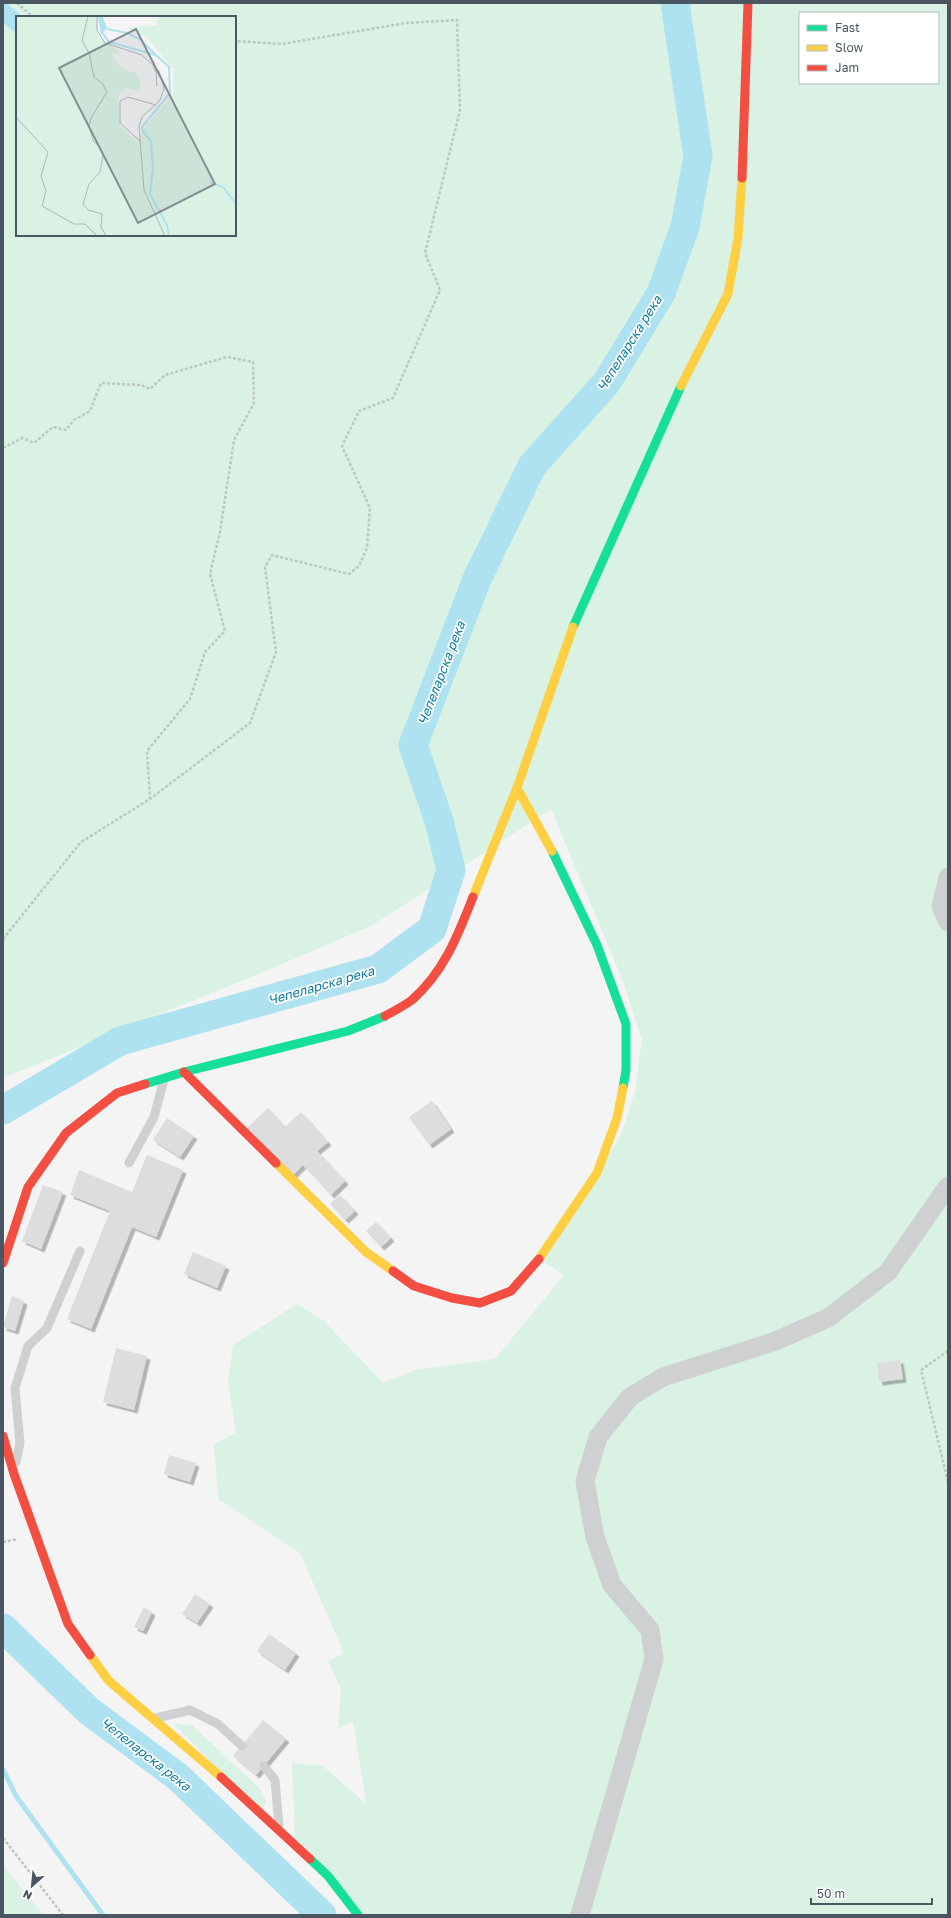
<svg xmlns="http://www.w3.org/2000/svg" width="951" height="1918" font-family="'Golos Text',sans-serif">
<defs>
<filter id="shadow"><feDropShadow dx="3.5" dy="3.5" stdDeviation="0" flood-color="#0004"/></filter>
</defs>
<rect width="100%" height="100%" fill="#f4f4f4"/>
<g fill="#d9f2e3" fill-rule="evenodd">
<path d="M3,3H948V1915H358L295,1837L292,1763L323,1766L365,1803L366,1802L353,1721L338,1729L341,1689L328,1661L343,1654L341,1646L300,1553L218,1499L214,1444L236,1433L228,1383L233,1345L297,1304L324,1321L383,1383L415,1370L495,1359L564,1275L543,1261L622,1133L635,1091L642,1040L623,981L551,809L373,925L268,970L3,1078ZM800,13H938V83H800ZM17,17H235V235H17Z"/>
<polygon points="173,1723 192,1725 260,1789 266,1802 261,1814"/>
<polygon points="3,1865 43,1915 3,1915"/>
</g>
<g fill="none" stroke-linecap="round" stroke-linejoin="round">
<polyline stroke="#aee2f0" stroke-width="5" points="3,1769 16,1796 103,1915"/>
<polyline stroke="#aee2f0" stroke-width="17" points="3,11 17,23"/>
<g stroke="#aee2f0" stroke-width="29">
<polyline points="3,1110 120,1041 378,969 432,929 451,870 439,821 413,745 477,579 532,466 607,382 661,293 685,227 698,156 675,3"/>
<polyline points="3,1628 89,1711 178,1777 322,1915"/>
</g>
</g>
<g fill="#ddddde" filter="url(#shadow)">
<polygon points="432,1101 451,1129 429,1145 409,1117"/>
<polygon points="268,1108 285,1127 301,1112 328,1142 317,1151 345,1181 331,1195 303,1165 292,1176 247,1128"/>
<polygon points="167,1118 194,1136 180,1157 153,1140"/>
<polygon points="147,1155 183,1170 156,1237 132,1227 91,1329 67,1319 110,1211 70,1195 79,1170 132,1192"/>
<polygon points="43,1185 63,1192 41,1249 22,1241"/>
<polygon points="340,1195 355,1211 345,1220 330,1204"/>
<polygon points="376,1222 391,1238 381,1247 366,1231"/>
<polygon points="193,1252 226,1266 217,1288 184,1274"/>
<polygon points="12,1296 24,1301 15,1331 3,1327"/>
<polygon points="116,1348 147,1356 134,1410 103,1402"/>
<polygon points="900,1360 903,1379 879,1382 877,1363"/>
<polygon points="169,1455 196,1463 190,1482 164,1474"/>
<polygon points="195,1594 210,1604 197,1623 182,1614"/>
<polygon points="144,1607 152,1612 143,1631 134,1627"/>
<polygon points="269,1634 296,1653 285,1670 257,1651"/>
<polygon points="263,1720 286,1739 256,1775 233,1756"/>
</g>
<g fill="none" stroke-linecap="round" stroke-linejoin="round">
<g stroke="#bcc7c4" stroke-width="2.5" stroke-dasharray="3 2" stroke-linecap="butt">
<polyline points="17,3 33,17"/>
<polyline points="3,448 22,438 34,443 53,427 66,430 74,420 90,411 101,383 141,385 150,389 165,375 227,357 253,362 254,403 234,440 220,532 210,574 225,631 205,652 190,699 147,751 150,799"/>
<polyline points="3,939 81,842 150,799 250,723 276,652 265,567 272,555 349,574 359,566 367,548 370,508 342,446 359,411 393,398 440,290 425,253 460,110 457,20 406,23 282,44 235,41"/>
<polyline points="948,1351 921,1370 948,1482"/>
<polyline points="3,1542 18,1539"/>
<polyline points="3,1838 63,1915"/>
</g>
<g stroke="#ced0d2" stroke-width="9">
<polyline points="129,1163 154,1117 164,1080"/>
<polyline points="16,1462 20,1443 15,1388 28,1346 47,1328 80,1251"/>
<polyline points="156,1718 190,1710 218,1724 242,1746"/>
<polyline points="264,1766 275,1780 279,1826"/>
</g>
<g stroke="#ced0d2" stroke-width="19">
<polyline points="948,877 941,906 948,922"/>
<polyline points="580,1915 654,1659 650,1630 612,1585 595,1537 585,1481 598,1437 630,1397 663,1377 773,1342 828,1318 888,1272 948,1186"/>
</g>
<g stroke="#16e098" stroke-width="9">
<polyline points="573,627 681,386"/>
<polyline points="552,851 597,945 626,1024 626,1070 623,1088"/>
<polyline points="145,1084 184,1072 348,1031 385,1016"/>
<polyline points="310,1859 328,1876 358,1915"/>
</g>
<g stroke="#ffcf43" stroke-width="9">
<polyline points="681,386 728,294 738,238 742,178"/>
<polyline points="517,788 552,851"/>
<polyline points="473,897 517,788 573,627"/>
<polyline points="276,1163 366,1252 393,1271"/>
<polyline points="539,1259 597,1173 617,1118 623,1088"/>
<polyline points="90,1655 109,1681 221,1777"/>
</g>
<g stroke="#f24e42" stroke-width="9">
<polyline points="742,178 748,3"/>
<path d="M385,1016C394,1011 404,1006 412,1000C444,972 458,935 473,897"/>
<polyline points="184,1072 276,1163"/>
<polyline points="3,1263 28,1187 66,1133 117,1093 145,1084"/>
<polyline points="393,1271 414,1286 452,1298 480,1303 511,1291 539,1259"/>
<polyline points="3,1436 14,1474 68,1624 90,1655"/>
<polyline points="221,1777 310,1859"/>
</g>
</g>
<g text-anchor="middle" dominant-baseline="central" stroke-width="3.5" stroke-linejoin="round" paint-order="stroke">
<g font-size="13" font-style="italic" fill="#0c7c9b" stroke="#fff">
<text transform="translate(629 343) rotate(-58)">Чепеларска река</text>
<text transform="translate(441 673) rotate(-69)">Чепеларска река</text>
<text transform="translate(321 985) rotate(-16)">Чепеларска река</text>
<text transform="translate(146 1754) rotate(38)">Чепеларска река</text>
</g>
</g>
<g transform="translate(16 16)">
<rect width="220" height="220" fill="#f4f4f4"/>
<path d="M0,0H82V20L99,32L103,37L95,38L103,49L111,55L119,56L122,60L125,69L121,75L111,72L103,78L101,88L103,90L104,110L121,125L131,108L157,78L158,53L130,21L111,12L141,9L142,0H220V220H0Z" fill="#d9f2e3"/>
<path d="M82,0H86L91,12L85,19Z" fill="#aee2f0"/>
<path fill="none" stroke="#aee2f0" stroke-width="2" d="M91,13L111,17L124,23L140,39M85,15L93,26L140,39L153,51L154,77L126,111L127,116L135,125L137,152L134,178L151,209L153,220M194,166L207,171L220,188"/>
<path fill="none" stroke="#b0b5b9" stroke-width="1" d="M72,0L66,25L73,37L78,61L87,68L91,76L75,102L73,111L77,124L85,133L87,139L84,156L73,168L67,188L72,194L86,198L85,211L90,220M81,0V14L89,27L126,39L143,55L146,64L148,73L144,84L126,101L123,110L128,174L149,220M137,51L140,56L141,70M0,101L32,136L25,160L30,175L26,190L58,208H69L81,220M124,125L104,107V85L112,81L140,89"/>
<path fill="#868d94" fill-opacity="0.15" stroke="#868d94" stroke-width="2" d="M120,13L199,168L122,207L43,52Z"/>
<rect width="220" height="220" fill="none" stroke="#4a5661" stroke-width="2"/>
</g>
<rect width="951" height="1918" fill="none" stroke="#4a5661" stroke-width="8"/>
<rect x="799" y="12" width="140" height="72" fill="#ffffff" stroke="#b7bbc0"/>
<rect x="807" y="25" width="20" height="6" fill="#16e098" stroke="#b7bbc0"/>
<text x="835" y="32" font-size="12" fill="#4a5661">Fast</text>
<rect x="807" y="45" width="20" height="6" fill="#ffcf43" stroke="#b7bbc0"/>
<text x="835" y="52" font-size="12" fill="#4a5661">Slow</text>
<rect x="807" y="65" width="20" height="6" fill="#f24e42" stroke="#b7bbc0"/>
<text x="835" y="72" font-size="12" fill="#4a5661">Jam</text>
<g transform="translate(32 1886) rotate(207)" stroke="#ffffff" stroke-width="3" paint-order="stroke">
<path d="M0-3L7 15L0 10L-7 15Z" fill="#4a5661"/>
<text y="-6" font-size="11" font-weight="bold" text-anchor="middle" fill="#4a5661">N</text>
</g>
<path d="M811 1898v6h121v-6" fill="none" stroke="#4a5661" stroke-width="2"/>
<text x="817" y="1898" font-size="12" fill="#4a5661" stroke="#ffffff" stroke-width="3" paint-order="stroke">50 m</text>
</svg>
